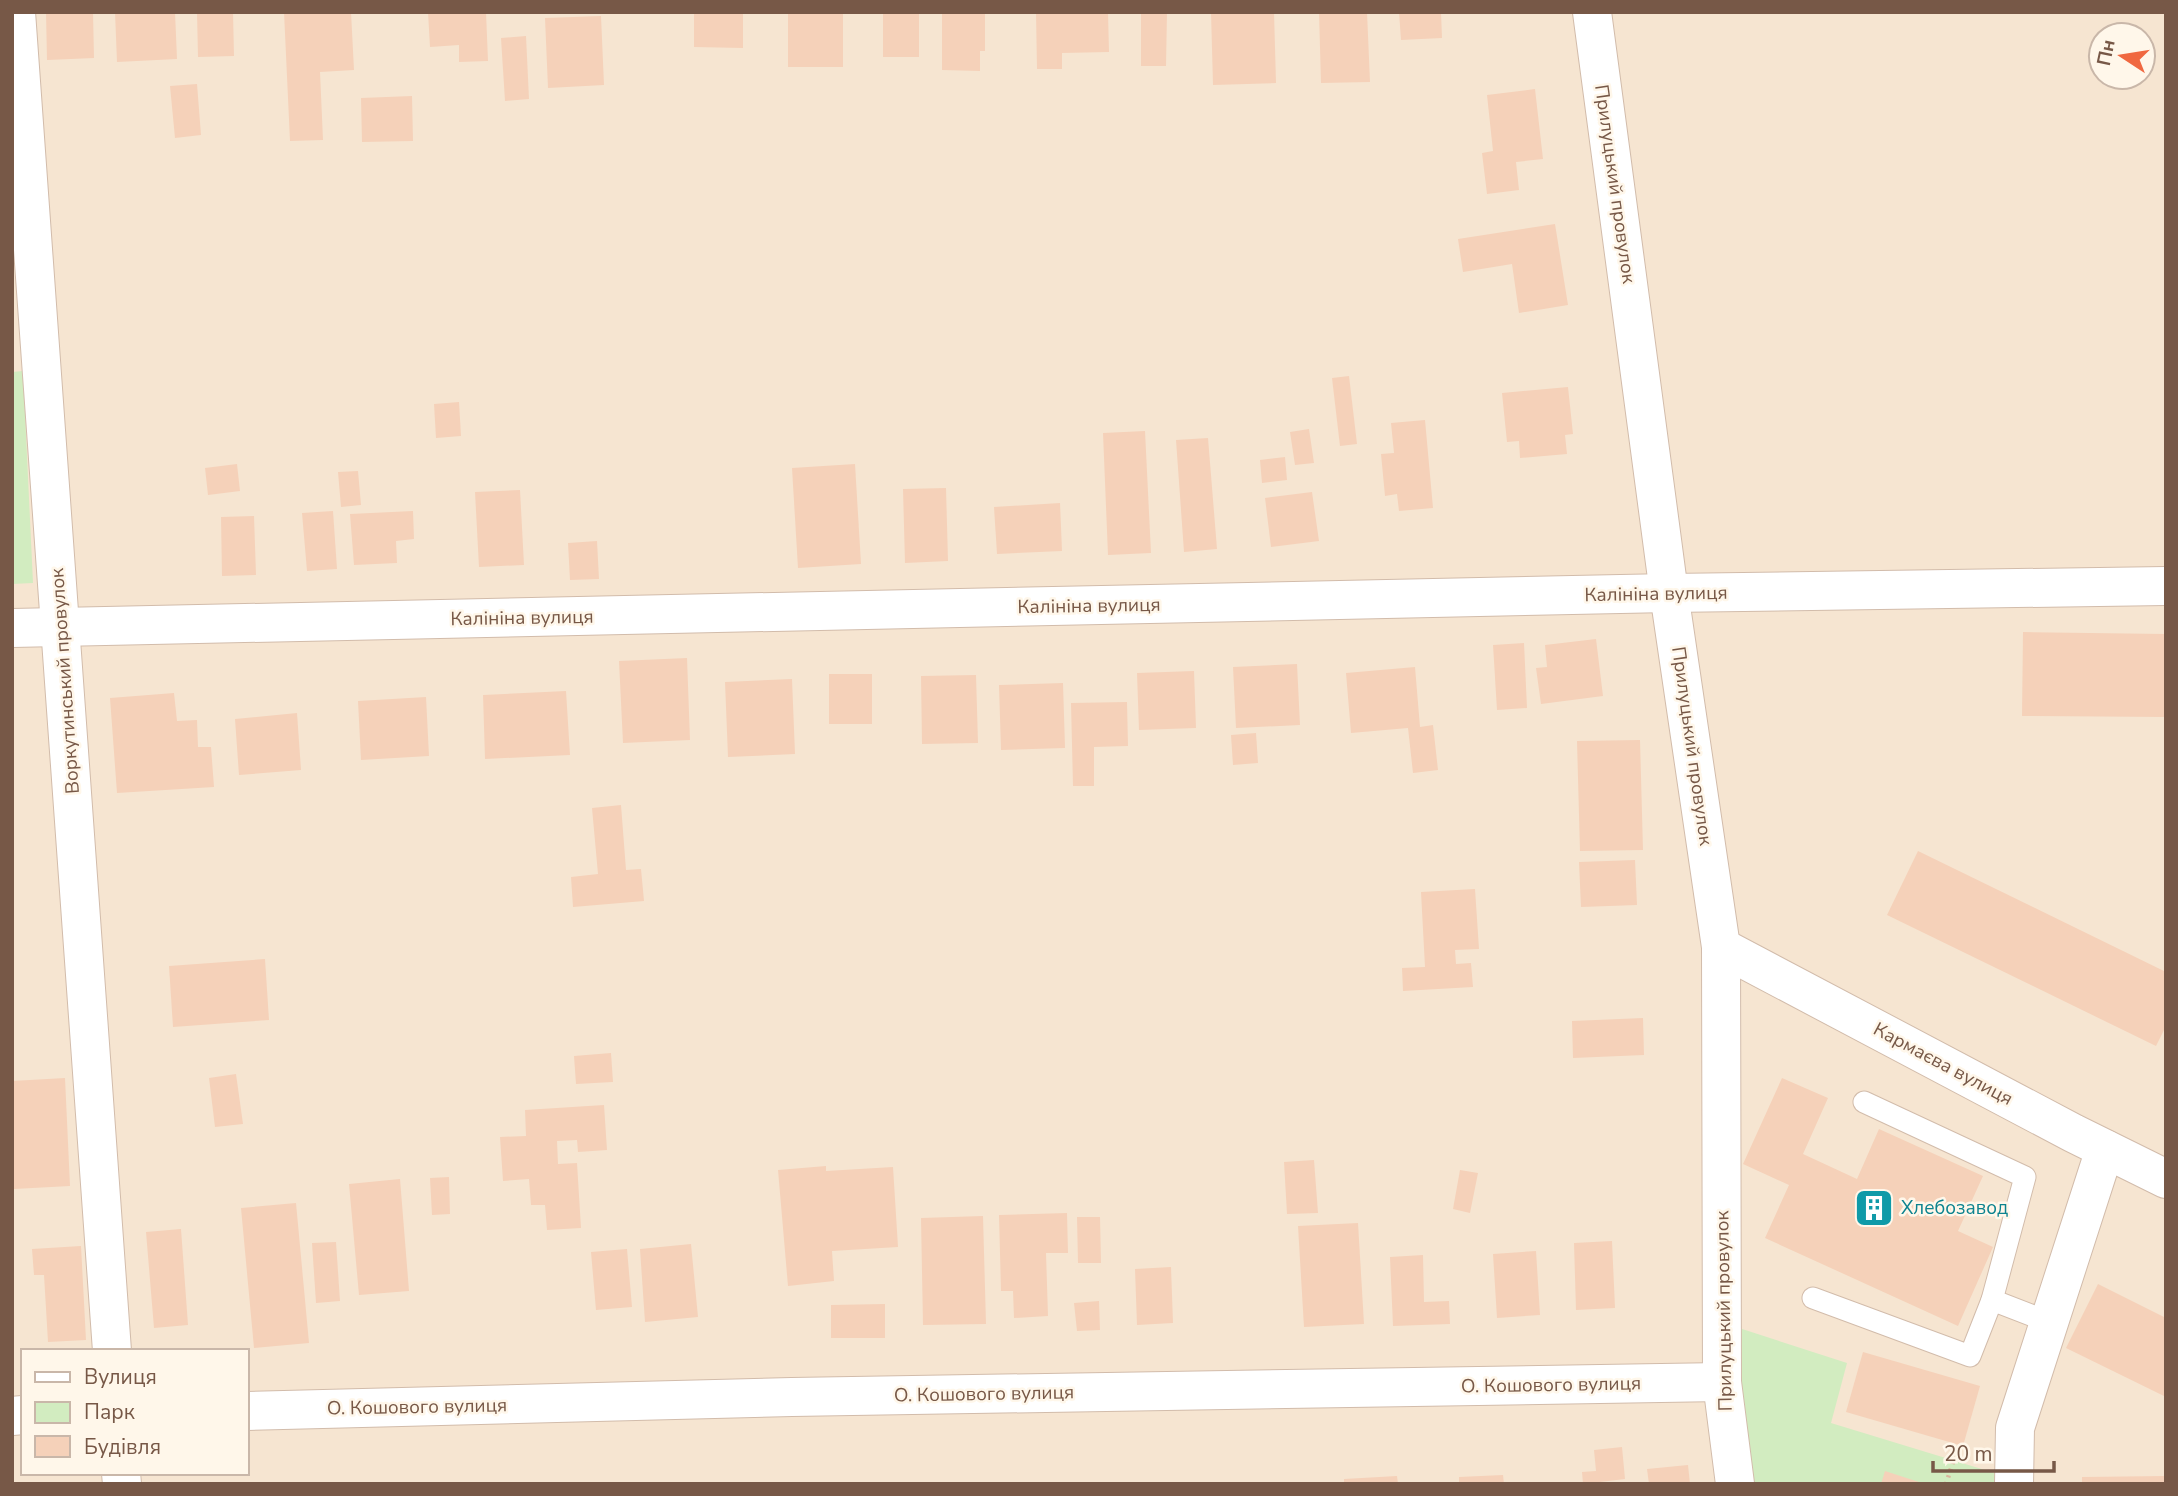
<svg xmlns="http://www.w3.org/2000/svg" width="2178" height="1496" font-family="'Nunito Sans',sans-serif">
<rect width="100%" height="100%" fill="#fef3e3"/>
<path fill="#f6e5d1" fill-rule="evenodd" d="M12,12H2166V1484H12ZM2101,35H2143V77H2101ZM23,1351H247V1473H23Z"/>
<g fill="#d2ecc0">
<polygon points="23,371 33,583 12,584 12,372"/>
<polygon points="1739,1328 1847,1363 1831,1423 1998,1474 1998,1484 1752,1484 1744,1426"/>
</g>
<g fill="#f5d1b9">
<polygon points="46,12 93,12 94,58 47,60"/>
<polygon points="115,12 175,12 177,59 117,62"/>
<polygon points="197,12 233,12 234,56 198,57"/>
<polygon points="284,12 351,12 354,70 320,72 323,140 290,141"/>
<polygon points="428,12 486,12 488,61 459,62 459,45 430,47"/>
<polygon points="694,12 743,12 743,48 694,47"/>
<rect x="788" y="12" width="55" height="55"/>
<rect x="883" y="12" width="36" height="45"/>
<polygon points="942,12 985,12 985,51 980,51 980,71 942,70"/>
<polygon points="1036,12 1108,12 1109,52 1062,53 1062,69 1037,69"/>
<polygon points="1141,12 1167,12 1166,66 1141,66"/>
<polygon points="1211,12 1274,12 1276,83 1213,85"/>
<polygon points="1319,12 1367,12 1370,82 1321,83"/>
<polygon points="1399,12 1441,12 1442,38 1401,40"/>
<polygon points="601,16 604,85 548,88 545,18"/>
<polygon points="526,36 529,99 505,101 501,38"/>
<polygon points="197,84 201,135 175,138 170,86"/>
<polygon points="1535,89 1543,159 1516,162 1519,190 1487,194 1482,153 1493,151 1487,95"/>
<polygon points="412,96 413,141 362,142 361,98"/>
<polygon points="1555,224 1568,305 1519,313 1512,264 1463,272 1458,239"/>
<polygon points="1349,376 1357,444 1340,446 1332,378"/>
<polygon points="1568,387 1573,434 1565,435 1567,454 1520,458 1519,441 1507,442 1502,393"/>
<polygon points="459,402 461,436 436,438 434,404"/>
<polygon points="1425,420 1433,508 1399,511 1397,494 1385,496 1381,454 1394,453 1391,423"/>
<polygon points="1309,429 1314,463 1295,465 1290,432"/>
<polygon points="1145,431 1151,553 1108,555 1103,433"/>
<polygon points="1208,438 1217,549 1184,552 1176,440"/>
<polygon points="1285,457 1287,480 1262,483 1260,460"/>
<polygon points="237,464 240,491 208,495 205,468"/>
<polygon points="855,464 861,564 798,568 792,468"/>
<polygon points="358,471 361,505 341,507 338,472"/>
<polygon points="946,488 948,561 905,563 903,489"/>
<polygon points="520,490 524,565 479,567 475,492"/>
<polygon points="1312,492 1319,541 1271,547 1265,498"/>
<polygon points="1060,503 1062,551 997,554 994,507"/>
<polygon points="333,511 337,569 307,571 302,513"/>
<polygon points="413,511 414,539 396,541 397,563 354,565 350,514"/>
<polygon points="254,516 256,575 222,576 221,517"/>
<polygon points="597,541 599,579 570,580 568,543"/>
<polygon points="2023,632 2166,634 2166,717 2022,716"/>
<polygon points="1596,639 1603,696 1541,704 1536,668 1547,667 1545,645"/>
<polygon points="1524,643 1527,708 1497,710 1493,645"/>
<polygon points="687,658 690,740 623,743 619,661"/>
<polygon points="1297,664 1300,725 1236,728 1233,667"/>
<polygon points="1415,667 1420,727 1433,725 1438,770 1413,773 1408,728 1351,733 1346,673"/>
<polygon points="1194,671 1196,728 1139,730 1137,673"/>
<rect x="829" y="674" width="43" height="50"/>
<polygon points="976,675 978,743 922,744 921,676"/>
<polygon points="792,679 795,754 728,757 725,682"/>
<polygon points="1063,683 1065,748 1001,750 999,685"/>
<polygon points="566,691 570,755 485,759 483,695"/>
<polygon points="174,693 177,721 197,720 198,747 211,747 214,787 117,793 110,698"/>
<polygon points="426,697 429,756 361,760 358,701"/>
<polygon points="1127,702 1128,746 1094,747 1094,786 1073,786 1071,703"/>
<polygon points="297,713 301,770 239,775 235,719"/>
<polygon points="1256,733 1258,763 1233,765 1231,735"/>
<polygon points="1640,740 1643,850 1580,851 1577,741"/>
<polygon points="621,805 626,870 641,869 644,901 573,907 571,877 598,874 592,808"/>
<polygon points="1918,851 2166,972 2166,1026 2156,1046 1887,915"/>
<polygon points="1635,860 1637,905 1581,907 1579,862"/>
<polygon points="1475,889 1479,949 1455,950 1456,964 1471,963 1473,987 1403,991 1402,968 1425,967 1421,892"/>
<polygon points="265,959 269,1020 173,1027 169,966"/>
<polygon points="1643,1018 1644,1055 1573,1058 1572,1021"/>
<polygon points="611,1053 613,1082 576,1084 574,1056"/>
<polygon points="236,1074 243,1124 215,1127 209,1078"/>
<polygon points="65,1078 70,1186 14,1189 12,1081"/>
<polygon points="1782,1078 1828,1098 1803,1154 1857,1179 1879,1129 1983,1176 1958,1231 1993,1247 1958,1326 1765,1238 1789,1185 1743,1164"/>
<polygon points="604,1105 607,1150 578,1152 577,1140 557,1141 558,1164 577,1163 581,1228 547,1230 545,1205 531,1205 529,1179 503,1181 500,1137 526,1136 525,1110"/>
<polygon points="1314,1160 1318,1213 1287,1214 1284,1162"/>
<polygon points="826,1166 826,1171 893,1167 898,1247 832,1251 834,1281 788,1286 778,1170"/>
<polygon points="1460,1170 1478,1173 1470,1213 1453,1209"/>
<polygon points="449,1177 450,1214 432,1215 430,1178"/>
<polygon points="400,1179 409,1291 359,1295 349,1184"/>
<polygon points="296,1203 309,1343 254,1348 241,1208"/>
<polygon points="1067,1213 1068,1253 1046,1253 1048,1316 1014,1318 1013,1291 1001,1291 999,1215"/>
<polygon points="983,1216 986,1324 923,1325 921,1218"/>
<polygon points="1077,1217 1100,1217 1101,1263 1078,1263"/>
<polygon points="1358,1223 1364,1324 1304,1327 1298,1226"/>
<polygon points="181,1229 188,1325 154,1328 146,1232"/>
<polygon points="1612,1241 1615,1308 1576,1310 1574,1243"/>
<polygon points="336,1242 340,1301 316,1303 312,1243"/>
<polygon points="691,1244 698,1317 645,1322 640,1249"/>
<polygon points="81,1246 86,1340 48,1342 44,1275 34,1275 32,1249"/>
<polygon points="627,1249 632,1307 596,1310 591,1252"/>
<polygon points="1536,1251 1540,1315 1497,1318 1493,1254"/>
<polygon points="1423,1255 1424,1302 1449,1301 1450,1324 1393,1326 1390,1257"/>
<polygon points="1171,1267 1173,1323 1137,1325 1135,1269"/>
<polygon points="2098,1284 2166,1318 2166,1397 2066,1348"/>
<polygon points="1099,1301 1100,1330 1077,1331 1074,1303"/>
<polygon points="885,1304 885,1338 831,1338 831,1305"/>
<polygon points="1863,1352 1980,1386 1963,1446 1846,1412"/>
<polygon points="1622,1447 1625,1479 1583,1484 1582,1472 1596,1471 1594,1450"/>
<polygon points="1688,1465 1690,1484 1649,1484 1647,1469"/>
<polygon points="1885,1471 1922,1483 1922,1484 1881,1484"/>
<polygon points="1503,1475 1504,1484 1459,1484 1459,1477"/>
<polygon points="1397,1476 1398,1484 1344,1484 1344,1479"/>
<polygon points="2166,1476 2166,1484 2082,1484 2082,1477"/>
</g>
<g fill="none" stroke-linecap="round" stroke-linejoin="round">
<g stroke="#d2bcab" stroke-width="23">
<g id="service">
<polyline points="1864,1102 2025,1177 1992,1300"/>
<polyline points="1813,1298 1970,1356 1992,1300 2049,1322"/>
</g>
</g>
<g stroke="#d2bcab" stroke-width="40">
<g id="minor">
<polyline points="16,12 112,1351"/>
<polyline points="1592,12 1669,593 1721,947 1722,1382 1735,1484"/>
<polyline points="12,628 1669,593 2166,586"/>
<polyline points="1721,947 2073,1133 2166,1179"/>
<polyline points="247,1411 792,1397 1722,1382"/>
<polyline points="12,1416 23,1415"/>
<polyline points="121,1473 122,1484"/>
<polyline points="2014,1484 2015,1428 2105,1149"/>
</g>
</g>
<polyline stroke="#dab49c" stroke-width="4.5" stroke-dasharray="2 5" stroke-linecap="butt" points="1946,1484 1954,1459"/>
<use href="#service" stroke="#fff" stroke-width="21"/>
<use href="#minor" stroke="#fff" stroke-width="38"/>
</g>
<defs>
<g id="building-square" transform="scale(2.0125)"><rect x="-9" y="-9" width="18" height="18" rx="4" fill="#0f9aa8" stroke="#fff7ea"/><path d="M-4-6H4V6H1V3H-1V6H-4ZM-2.5-4.3h1.7v1.8h-1.7ZM.8-4.3h1.7v1.8H.8ZM-2.5-1h1.7V.8h-1.7ZM.8-1h1.7V.8H.8Z" fill="#fff"/></g>
</defs>
<g fill-rule="evenodd">
<use href="#building-square" x="1874" y="1208"/>
</g>
<g text-anchor="middle" dominant-baseline="central" stroke-width="5" stroke-linejoin="round" paint-order="stroke">
<g font-size="19" fill="#775847" stroke="#fff7ea">
<text transform="translate(1615 184) rotate(82)">Прилуцький провулок</text>
<text transform="translate(1656 594) rotate(-1)">Калініна вулиця</text>
<text transform="translate(1089 606) rotate(-1)">Калініна вулиця</text>
<text transform="translate(522 618) rotate(-1)">Калініна вулиця</text>
<text transform="translate(65 681) rotate(-94)">Воркутинський провулок</text>
<text transform="translate(1692 746) rotate(82)">Прилуцький провулок</text>
<text transform="translate(1943 1064) rotate(28)">Кармаєва вулиця</text>
<text transform="translate(1724 1311) rotate(-91)">Прилуцький провулок</text>
<text transform="translate(1551 1385) rotate(-1)">О. Кошового вулиця</text>
<text transform="translate(984 1394) rotate(-1)">О. Кошового вулиця</text>
<text transform="translate(417 1407) rotate(-1)">О. Кошового вулиця</text>
</g>
<g font-size="19" fill="#0d838f" stroke="#fff7ea" text-anchor="start">
<text x="1901" y="1208">Хлебозавод</text>
</g>
</g>
<rect width="2178" height="1496" fill="none" stroke="#775847" stroke-width="28"/>
<rect x="21" y="1349" width="228" height="126" fill="#fff7ea" stroke="#c9b7a9" stroke-width="2"/>
<rect x="35" y="1372" width="35" height="10" fill="#ffffff" stroke="#c9b7a9" stroke-width="2"/>
<text x="84" y="1384" font-size="21" fill="#775847">Вулиця</text>
<rect x="35" y="1402" width="35" height="21" fill="#d2ecc0" stroke="#c9b7a9" stroke-width="2"/>
<text x="84" y="1419" font-size="21" fill="#775847">Парк</text>
<rect x="35" y="1436" width="35" height="21" fill="#f5d1b9" stroke="#c9b7a9" stroke-width="2"/>
<text x="84" y="1454" font-size="21" fill="#775847">Будівля</text>
<g transform="translate(2122 56) rotate(282)"><circle r="33" fill="#fff7ea" stroke="#c9b7a9" stroke-width="2"/>
<path d="M0-5L12 26L0 18L-12 26Z" fill="#f06840"/>
<text y="-10" font-size="19" font-weight="bold" text-anchor="middle" fill="#775847">Пн</text>
</g>
<path d="M1933 1461v10h121v-10" fill="none" stroke="#775847" stroke-width="3.5"/>
<text x="1944" y="1461" font-size="21" fill="#775847" stroke="#fff7ea" stroke-width="5" paint-order="stroke">20 m</text>
</svg>
